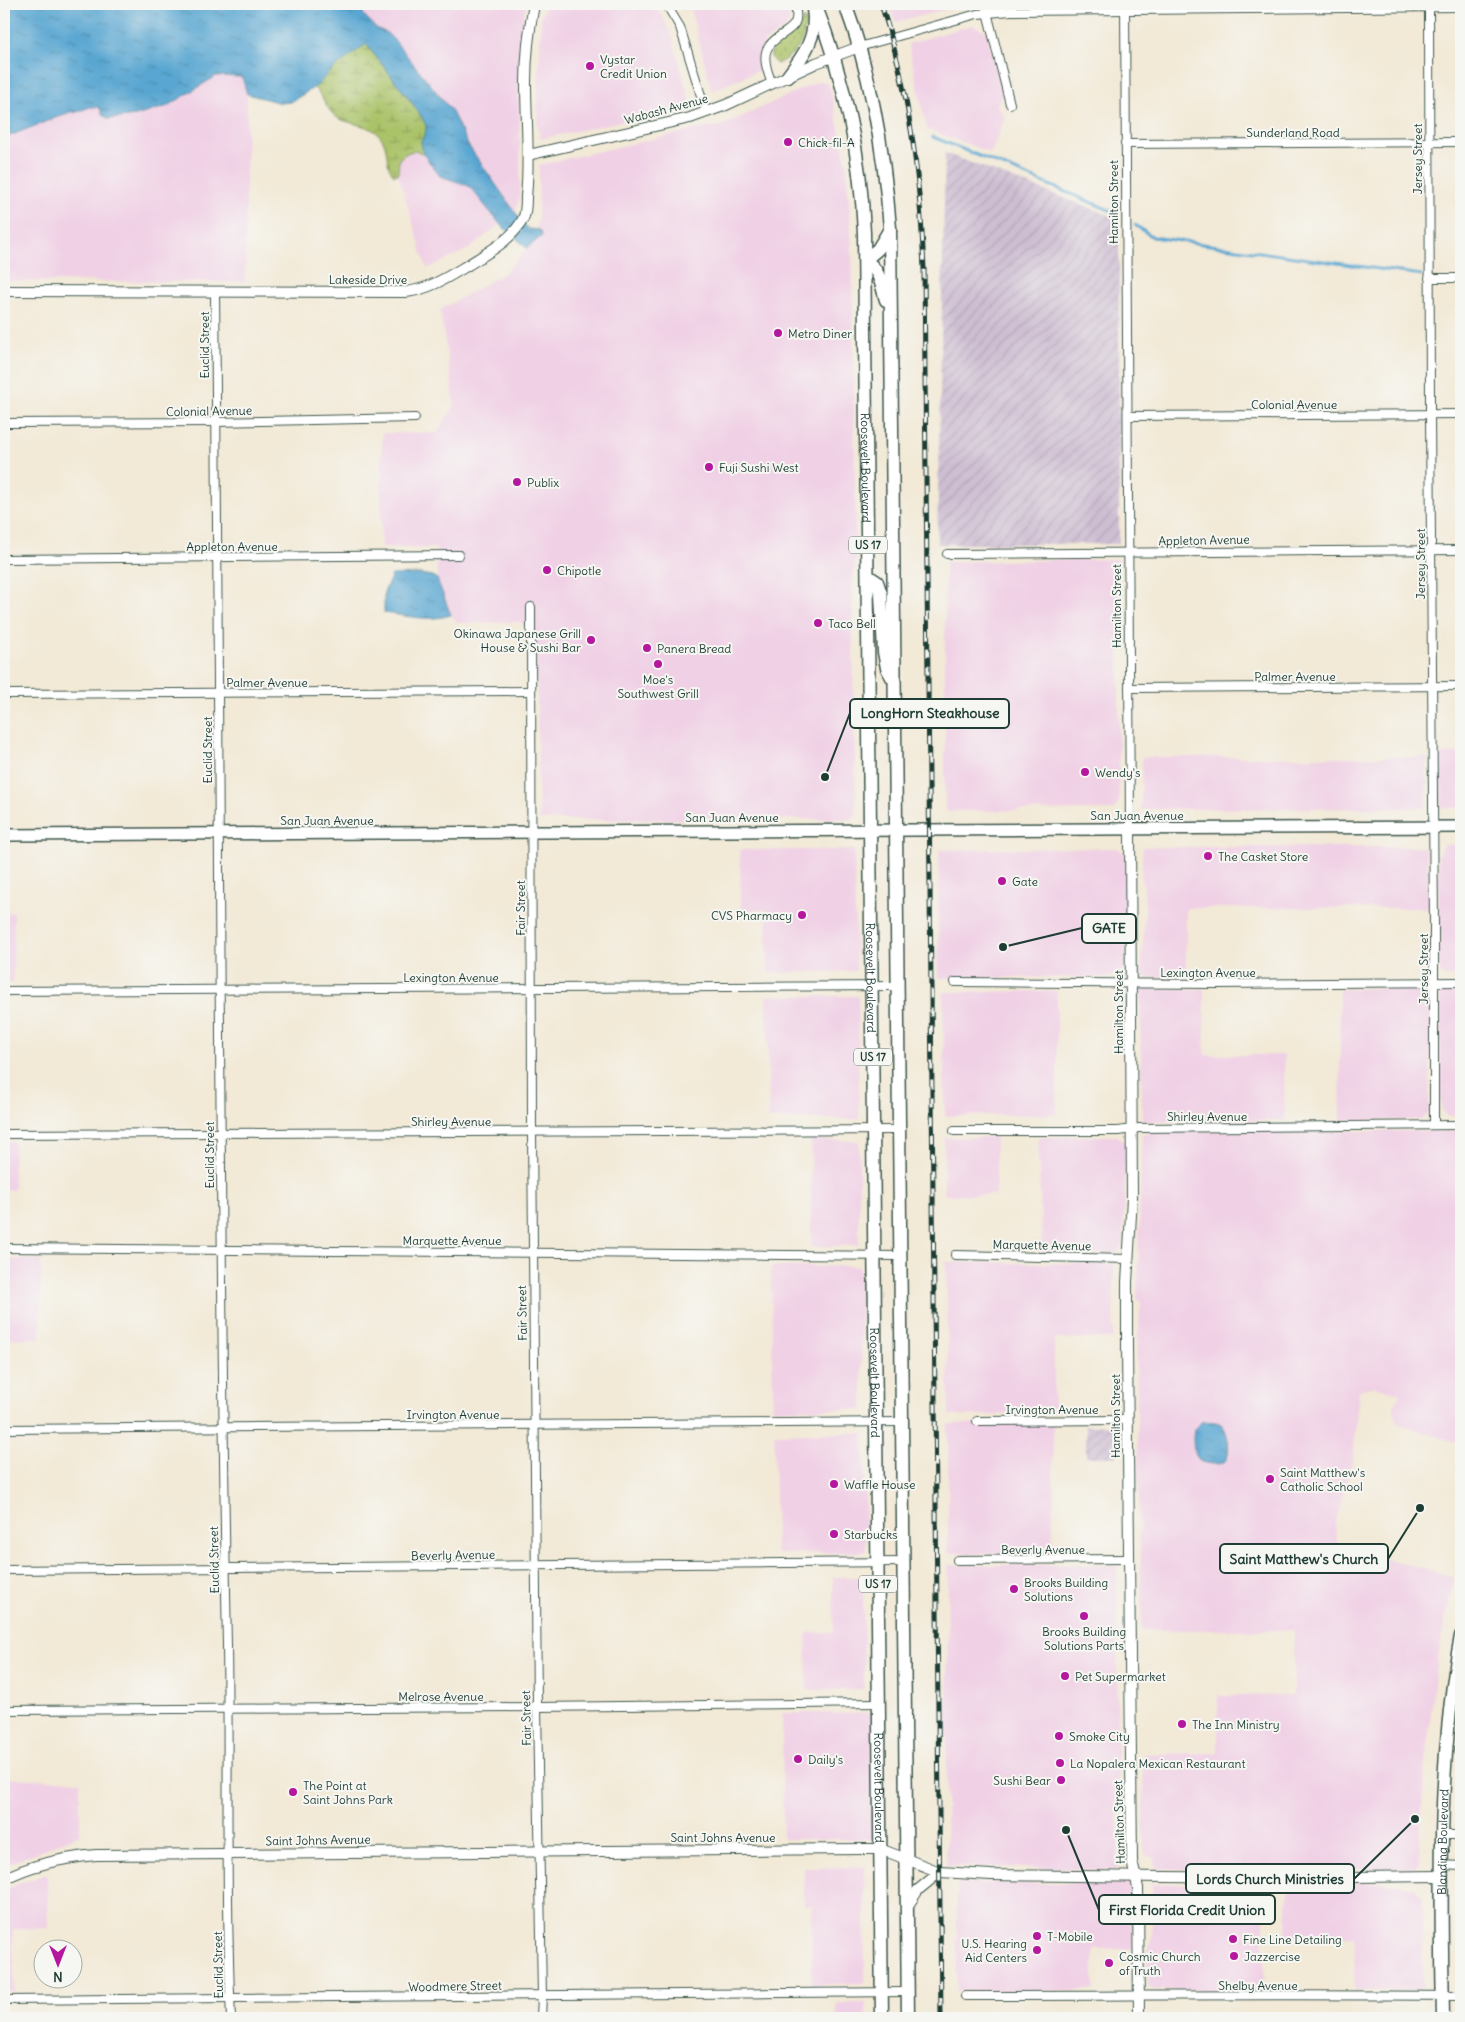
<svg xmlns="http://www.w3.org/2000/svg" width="1465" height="2022" font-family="Delius,sans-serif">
<defs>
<pattern id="industrial-furrows" width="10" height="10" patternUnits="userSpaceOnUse" patternTransform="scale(1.25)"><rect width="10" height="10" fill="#cebed2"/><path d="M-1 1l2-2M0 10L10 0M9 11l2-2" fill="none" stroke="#b0a4b5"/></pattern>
<pattern id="green-dots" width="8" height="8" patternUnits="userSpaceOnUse" patternTransform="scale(1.25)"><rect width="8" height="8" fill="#aac268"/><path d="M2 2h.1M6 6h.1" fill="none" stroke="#8a9f56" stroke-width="1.8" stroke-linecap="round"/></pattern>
<pattern id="wetland-marsh" width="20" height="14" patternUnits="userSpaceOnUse" patternTransform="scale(1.25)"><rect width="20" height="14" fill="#aac268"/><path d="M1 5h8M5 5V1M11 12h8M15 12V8" fill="none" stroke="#8a9f56"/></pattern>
<pattern id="water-ripples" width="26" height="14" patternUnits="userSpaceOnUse" patternTransform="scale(1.25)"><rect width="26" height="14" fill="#58a6d1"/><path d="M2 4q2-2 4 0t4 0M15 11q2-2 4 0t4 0" fill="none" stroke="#4888aa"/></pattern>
</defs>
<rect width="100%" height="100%" fill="#f6f6f2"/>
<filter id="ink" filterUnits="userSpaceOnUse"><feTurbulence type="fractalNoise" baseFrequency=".02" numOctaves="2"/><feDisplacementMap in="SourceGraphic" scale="10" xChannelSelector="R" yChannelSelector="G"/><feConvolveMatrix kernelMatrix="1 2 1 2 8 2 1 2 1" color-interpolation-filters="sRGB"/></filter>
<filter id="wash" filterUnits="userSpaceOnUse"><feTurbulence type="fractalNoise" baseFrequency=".0096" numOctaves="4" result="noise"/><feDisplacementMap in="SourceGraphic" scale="20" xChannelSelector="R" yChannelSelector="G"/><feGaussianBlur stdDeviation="1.12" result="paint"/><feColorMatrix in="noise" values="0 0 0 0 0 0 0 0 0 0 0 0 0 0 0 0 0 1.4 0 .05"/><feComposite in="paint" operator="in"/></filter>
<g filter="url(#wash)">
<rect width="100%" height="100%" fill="#f2e9d6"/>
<g fill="#f0d0e5">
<polygon points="365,4 526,4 519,38 520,197 515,212 468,145 451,110 415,65 387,33 376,28 363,14"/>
<polygon points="546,4 648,4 661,14 672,37 691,106 540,139 537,124 541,17"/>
<polygon points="686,4 784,4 790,18 786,28 764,42 762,69 712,91 691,11"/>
<polygon points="889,4 968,4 895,22"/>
<polygon points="972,25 986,31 1004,91 997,105 1005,118 991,153 927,129 908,44"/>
<polygon points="216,76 242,77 247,94 245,282 4,281 4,138 73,111 75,113 90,107 99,107 103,115 168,106"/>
<polygon points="819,81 826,82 831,90 846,163 852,243 856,554 852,590 856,815 850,819 539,820 536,634 520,622 458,623 451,615 437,579 436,548 381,547 382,433 437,433 455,405 440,310 506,272 525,251 535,236 538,220 539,165 697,129 721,126"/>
<polygon points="415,150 423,154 440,176 469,186 500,224 469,249 427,269 398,174 399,159 407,153"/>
<polygon points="1119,559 1119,801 1114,810 945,811 945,562"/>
<rect x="4" y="703" width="2" height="112"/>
<polygon points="1461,753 1461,808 1442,808 1439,799 1439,754"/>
<polygon points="1142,757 1427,757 1426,808 1141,809"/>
<polygon points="1443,845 1461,845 1461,976 1445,976 1440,973 1438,856"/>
<polygon points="1143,847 1423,847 1427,852 1429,908 1186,908 1186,978 1145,978 1141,974 1145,909 1144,885 1141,881"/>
<polygon points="1117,848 1125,853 1125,964 1120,973 1110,977 938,978 939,850"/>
<polygon points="740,850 854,850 856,971 768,973 767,910 741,910"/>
<polygon points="4,854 5,854 7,913 14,912 13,983 4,983"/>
<polygon points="1424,987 1431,1000 1429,1112 1421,1120 1341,1120 1339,989"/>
<polygon points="1445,987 1461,987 1461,1116 1446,1116 1441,1109 1440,992"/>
<polygon points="1144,989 1204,989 1205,1055 1284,1055 1285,1120 1145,1122 1142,1119 1140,992"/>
<polygon points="1057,991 1057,1114 945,1116 943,992"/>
<polygon points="767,996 858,996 859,1119 769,1119"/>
<polygon points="4,1064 10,1064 10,1124 4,1125"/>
<polygon points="1159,1131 1461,1131 1461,1444 1396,1423 1394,1406 1400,1393 1374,1386 1359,1390 1353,1459 1335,1524 1336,1540 1344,1548 1454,1577 1435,1672 1422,1802 1419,1863 1413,1868 1155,1869 1155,1858 1144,1856 1143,1754 1218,1753 1218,1695 1294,1696 1294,1630 1142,1630 1136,1361 1141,1302 1137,1299 1142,1134"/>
<polygon points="1118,1136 1126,1144 1123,1243 1119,1252 1112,1254 1042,1253 1038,1137"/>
<polygon points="996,1137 996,1195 944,1195 944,1138"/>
<polygon points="811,1140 859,1141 859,1245 811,1247"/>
<rect x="4" y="1142" width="10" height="48"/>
<polygon points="4,1259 41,1260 40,1338 4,1339"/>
<polygon points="946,1262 1114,1264 1113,1338 1054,1339 1054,1413 949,1416"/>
<polygon points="859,1266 863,1409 773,1409 771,1267"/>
<polygon points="1053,1423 1053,1555 948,1553 948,1424"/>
<polygon points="864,1433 866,1552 776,1554 774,1434"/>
<polygon points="948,1565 1117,1565 1118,1870 946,1866"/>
<polygon points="833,1577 863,1577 864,1689 807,1690 806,1633 834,1632"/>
<polygon points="782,1713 872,1713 873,1839 783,1839"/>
<polygon points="4,1778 80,1781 80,1834 4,1866"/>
<polygon points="865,1867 865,1983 812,1985 812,1905 804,1905 804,1868"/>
<polygon points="1461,1873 1461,1988 1459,1874"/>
<polygon points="47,1874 48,1928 13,1929 14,1992 4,1992 4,1892 15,1885"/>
<polygon points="1288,1882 1383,1883 1413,1886 1422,1895 1423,1986 1417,1990 1354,1991 1355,1936 1286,1936"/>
<polygon points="957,1883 1131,1883 1133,1949 1094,1949 1094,1990 957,1991"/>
<polygon points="1264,1883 1264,1990 1153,1990 1148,1987 1147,1950 1152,1937 1152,1884"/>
<rect x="837" y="2003" width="29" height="15"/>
</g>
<g fill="url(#industrial-furrows)">
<polygon points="945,153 1119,219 1119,544 937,544"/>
<polygon points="1115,1425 1116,1457 1086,1457 1086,1426"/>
</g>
<path fill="url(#green-dots)" stroke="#64804e" d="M803,19L806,20C804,43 797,54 777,64C759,51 785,40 794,33C799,29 801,24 803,19Z"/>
<path fill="url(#wetland-marsh)" stroke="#64804e" d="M366,44C377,59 423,114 426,126C427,132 424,136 421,141L423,154L415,150L407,153L399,159L398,174L394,175C384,165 390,147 380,136C371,124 350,125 338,118C325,110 325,97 314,88L328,73Z"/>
<g fill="url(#water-ripples)" stroke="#3c7282">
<path d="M4,4H365L363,14L376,28L387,33L395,41L451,110L468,145L515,212L528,229L539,230L542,236L527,248L500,224L469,186L440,176L423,154L421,141C424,136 427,132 426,126C423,113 377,59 366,44L328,73L318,85L291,102L281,103L247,94L242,77L216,76L168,106L136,116L109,119L103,115L99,107H90L74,113L73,111L4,138Z"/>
<path d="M420,574L432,576L437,579L451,615C429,622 407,616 384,613V592L392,575Z"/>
<path d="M1203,1421C1208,1422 1215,1421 1219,1423C1229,1427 1232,1456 1224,1462C1218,1466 1207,1463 1201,1462C1193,1456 1192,1439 1194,1430C1196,1426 1200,1423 1203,1421Z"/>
</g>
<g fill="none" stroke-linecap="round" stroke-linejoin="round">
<g stroke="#58a6d1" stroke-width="3">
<polyline points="933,137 1117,213"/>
<polyline points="1135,225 1153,237 1421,275"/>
</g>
</g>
</g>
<g filter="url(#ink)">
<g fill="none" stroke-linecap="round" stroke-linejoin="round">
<g stroke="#3f574c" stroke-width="10">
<g id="minor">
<polyline points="666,4 680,27 706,112"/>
<polyline points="985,4 1010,104"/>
<polyline points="1125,4 1130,829"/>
<polyline points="1429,4 1430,414 1434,926 1434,1125"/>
<polyline points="859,47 977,14 1011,11 1461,7"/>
<path d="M772,84C768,73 761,56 769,46C781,29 804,32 794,4"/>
<polyline points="1125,144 1461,142"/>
<polyline points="1429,278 1461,278"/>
<path d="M215,291C220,742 218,1194 227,1645C229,1769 225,1894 231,2018"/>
<polyline points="1128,416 1461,414"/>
<polyline points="4,423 216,422 415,418"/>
<polyline points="947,554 1461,550"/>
<polyline points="4,559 459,555"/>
<polyline points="531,607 532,1132 537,1707 542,1996 541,2018"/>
<polyline points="1129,688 1461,686"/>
<polyline points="4,694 531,691"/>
<polyline points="955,982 1215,984 1461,982"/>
<polyline points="4,991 898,986"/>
<polyline points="954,1131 1118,1131 1139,1128 1461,1125"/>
<polyline points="4,1134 899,1130"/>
<polyline points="4,1248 900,1256"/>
<polyline points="955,1255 1128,1259"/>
<polyline points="977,1421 1127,1420"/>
<polyline points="4,1429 902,1422"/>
<polyline points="957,1560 1128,1559"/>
<polyline points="4,1570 903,1562"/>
<polyline points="4,1710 537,1707 879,1703"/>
<polyline points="1442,1835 1461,1835"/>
<polyline points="1441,1865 1461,1866"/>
<path d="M965,1996C1130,1996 1296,1994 1461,1996"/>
<polyline points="4,2000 907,1992"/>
</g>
</g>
<g stroke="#3f574c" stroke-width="12">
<g id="tertiary">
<polyline points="528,155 690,118 726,105 816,63 859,47"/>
<path d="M4,291L406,292C430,289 448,277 468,265C487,253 512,240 523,219C526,213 526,204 526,197C530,159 526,121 526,83C526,56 529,30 534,4"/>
<polyline points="1130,829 1132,1198 1127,1282 1127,1346 1132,1861 1138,1888 1139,2018"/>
<path d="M4,1879C32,1864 64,1858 96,1855L867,1849H880L940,1872L991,1875L1255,1878L1441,1876"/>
<polyline points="907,1907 918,1890 940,1872"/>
</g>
</g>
<g stroke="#3f574c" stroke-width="14">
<polyline id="secondary" points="4,835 1461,827"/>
</g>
<g stroke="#3f574c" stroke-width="15">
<g id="primary">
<path id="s1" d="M1443,2018C1441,1891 1437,1762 1461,1636"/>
</g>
</g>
<g stroke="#3f574c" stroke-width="15">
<g id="trunk">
<path id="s2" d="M815,4C844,78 861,154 864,233L882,2018"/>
<path d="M845,4C872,76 884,151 890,228L908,2018"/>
<path d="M788,76C804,55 818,36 813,9"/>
<path d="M865,260C880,270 881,284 886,300"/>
<polyline points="865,260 878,249 890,229"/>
<polyline points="868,576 877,582 881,594 884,652 887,668 892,677"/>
</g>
</g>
<use href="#minor" stroke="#fff" stroke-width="8"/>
<use href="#tertiary" stroke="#fff" stroke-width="10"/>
<use href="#secondary" stroke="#fff" stroke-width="11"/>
<use href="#primary" stroke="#fff" stroke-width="12"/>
<use href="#trunk" stroke="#fff" stroke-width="12"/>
<g stroke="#1f3d34" stroke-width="5">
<path id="rail" d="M881,4C910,90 920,179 924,269L941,2018"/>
</g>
<use href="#rail" stroke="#f6f6f2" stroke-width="3" stroke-dasharray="9" stroke-linecap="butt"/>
</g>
</g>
<g fill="#b5179e" stroke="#f6f6f2" stroke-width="2">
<circle cx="590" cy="66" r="5"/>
<circle cx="788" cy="142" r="5"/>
<circle cx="778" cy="333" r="5"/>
<circle cx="709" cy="467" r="5"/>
<circle cx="517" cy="482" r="5"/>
<circle cx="547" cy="570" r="5"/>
<circle cx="818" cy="623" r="5"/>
<circle cx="591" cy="640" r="5"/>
<circle cx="647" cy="648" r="5"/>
<circle cx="658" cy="664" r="5"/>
<circle cx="1085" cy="772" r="5"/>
<circle cx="1208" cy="856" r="5"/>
<circle cx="1002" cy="881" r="5"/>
<circle cx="802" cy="915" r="5"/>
<circle cx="1270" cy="1479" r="5"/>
<circle cx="834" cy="1484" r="5"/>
<circle cx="834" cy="1534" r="5"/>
<circle cx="1014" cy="1589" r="5"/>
<circle cx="1084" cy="1616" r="5"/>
<circle cx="1065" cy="1676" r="5"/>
<circle cx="1182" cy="1724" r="5"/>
<circle cx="1059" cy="1736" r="5"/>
<circle cx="798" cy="1759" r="5"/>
<circle cx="1060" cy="1763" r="5"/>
<circle cx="1061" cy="1780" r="5"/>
<circle cx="293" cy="1792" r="5"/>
<circle cx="1037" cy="1936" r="5"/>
<circle cx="1233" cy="1939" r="5"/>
<circle cx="1037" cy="1950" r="5"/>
<circle cx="1234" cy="1956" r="5"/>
<circle cx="1109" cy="1963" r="5"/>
</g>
<g text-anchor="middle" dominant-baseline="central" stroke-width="4" stroke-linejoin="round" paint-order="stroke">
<g fill="#f6f6f2" stroke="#60746d" stroke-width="1">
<rect x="849" y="536.5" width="38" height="17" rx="4"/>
<rect x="854" y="1048.5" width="38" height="17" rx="4"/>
<rect x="859" y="1575.5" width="38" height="17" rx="4"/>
</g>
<g font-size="11" font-weight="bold" fill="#1f3d34">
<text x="868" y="545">US 17</text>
<text x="873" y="1057">US 17</text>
<text x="878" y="1584">US 17</text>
</g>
<g font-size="12" fill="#1f3d34" stroke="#f6f6f2" text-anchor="start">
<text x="600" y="59">Vystar<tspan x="600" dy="14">Credit Union</tspan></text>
<text x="798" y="142">Chick-fil-A</text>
<text x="788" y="333">Metro Diner</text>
<text x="719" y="467">Fuji Sushi West</text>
<text x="527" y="482">Publix</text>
<text x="557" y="570">Chipotle</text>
<text x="828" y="623">Taco Bell</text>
<text x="581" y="633" text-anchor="end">Okinawa Japanese Grill<tspan x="581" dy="14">House &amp; Sushi Bar</tspan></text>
<text x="657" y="648">Panera Bread</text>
<text x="658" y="679" text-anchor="middle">Moe's<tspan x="658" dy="14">Southwest Grill</tspan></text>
<text x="1095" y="772">Wendy's</text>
<text x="1218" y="856">The Casket Store</text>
<text x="1012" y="881">Gate</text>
<text x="792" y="915" text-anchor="end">CVS Pharmacy</text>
<text x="1280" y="1472">Saint Matthew's<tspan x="1280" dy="14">Catholic School</tspan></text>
<text x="844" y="1484">Waffle House</text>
<text x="844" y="1534">Starbucks</text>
<text x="1024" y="1582">Brooks Building<tspan x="1024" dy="14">Solutions</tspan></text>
<text x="1084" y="1631" text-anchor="middle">Brooks Building<tspan x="1084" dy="14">Solutions Parts</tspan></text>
<text x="1075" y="1676">Pet Supermarket</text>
<text x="1192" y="1724">The Inn Ministry</text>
<text x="1069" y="1736">Smoke City</text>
<text x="808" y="1759">Daily's</text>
<text x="1070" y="1763">La Nopalera Mexican Restaurant</text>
<text x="1051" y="1780" text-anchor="end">Sushi Bear</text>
<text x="303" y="1785">The Point at<tspan x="303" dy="14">Saint Johns Park</tspan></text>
<text x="1047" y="1936">T-Mobile</text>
<text x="1243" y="1939">Fine Line Detailing</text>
<text x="1027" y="1943" text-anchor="end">U.S. Hearing<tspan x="1027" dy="14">Aid Centers</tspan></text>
<text x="1119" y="1956">Cosmic Church<tspan x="1119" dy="14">of Truth</tspan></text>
<text x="1244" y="1956">Jazzercise</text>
</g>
<g font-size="12" fill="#1f3d34" stroke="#f6f6f2">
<text transform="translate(666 109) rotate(-15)">Wabash Avenue</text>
<text x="1293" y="132">Sunderland Road</text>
<text transform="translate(1417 159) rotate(-90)">Jersey Street</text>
<text transform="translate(1113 202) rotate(-90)">Hamilton Street</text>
<text x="368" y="279">Lakeside Drive</text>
<text transform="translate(204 345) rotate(-90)">Euclid Street</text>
<text x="1294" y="404">Colonial Avenue</text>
<text transform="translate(209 411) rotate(-1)">Colonial Avenue</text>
<text stroke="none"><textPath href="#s2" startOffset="470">Roosevelt Boulevard</textPath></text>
<text transform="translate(1204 540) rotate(-1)">Appleton Avenue</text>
<text x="232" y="546">Appleton Avenue</text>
<text transform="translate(1420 564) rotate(-90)">Jersey Street</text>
<text transform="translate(1116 606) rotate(-90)">Hamilton Street</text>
<text x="1295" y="676">Palmer Avenue</text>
<text x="267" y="682">Palmer Avenue</text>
<text transform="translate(207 750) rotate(-90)">Euclid Street</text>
<text x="1137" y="815">San Juan Avenue</text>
<text x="732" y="817">San Juan Avenue</text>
<text x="327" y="820">San Juan Avenue</text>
<text transform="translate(520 908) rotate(-90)">Fair Street</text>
<text transform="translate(1423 969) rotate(-90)">Jersey Street</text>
<text x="1208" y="972">Lexington Avenue</text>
<text x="451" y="977">Lexington Avenue</text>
<text stroke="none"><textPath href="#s2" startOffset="980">Roosevelt Boulevard</textPath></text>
<text transform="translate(1118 1012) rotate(-90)">Hamilton Street</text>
<text x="1207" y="1116">Shirley Avenue</text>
<text x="451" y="1121">Shirley Avenue</text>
<text transform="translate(209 1155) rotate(-90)">Euclid Street</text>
<text x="452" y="1240">Marquette Avenue</text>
<text transform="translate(1042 1245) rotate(1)">Marquette Avenue</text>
<text transform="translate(522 1313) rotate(-91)">Fair Street</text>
<text stroke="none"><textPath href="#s2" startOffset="1385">Roosevelt Boulevard</textPath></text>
<text x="1052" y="1409">Irvington Avenue</text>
<text x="453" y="1414">Irvington Avenue</text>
<text transform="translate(1115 1416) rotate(-90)">Hamilton Street</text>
<text x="1043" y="1549">Beverly Avenue</text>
<text transform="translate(453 1555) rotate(-1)">Beverly Avenue</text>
<text transform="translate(214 1560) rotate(-91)">Euclid Street</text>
<text x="441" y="1696">Melrose Avenue</text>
<text transform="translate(526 1718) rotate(-91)">Fair Street</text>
<text stroke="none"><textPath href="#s2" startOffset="1790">Roosevelt Boulevard</textPath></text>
<text transform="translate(1119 1822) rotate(-92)">Hamilton Street</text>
<text x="723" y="1837">Saint Johns Avenue</text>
<text transform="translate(318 1840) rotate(-1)">Saint Johns Avenue</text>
<text stroke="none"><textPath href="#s1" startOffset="176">Blanding Boulevard</textPath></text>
<text transform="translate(218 1965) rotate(-91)">Euclid Street</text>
<text x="1258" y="1985">Shelby Avenue</text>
<text transform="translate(455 1986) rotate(-1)">Woodmere Street</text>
</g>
</g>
<path fill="none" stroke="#1f3d34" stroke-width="2" d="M825 777L850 713M1003 947L1082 928M1420 1508L1388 1559M1415 1819L1354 1879M1066 1830L1099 1910"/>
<g fill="#1f3d34" stroke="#f6f6f2" stroke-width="2">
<circle cx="825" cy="777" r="5"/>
<circle cx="1003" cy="947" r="5"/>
<circle cx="1420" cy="1508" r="5"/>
<circle cx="1415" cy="1819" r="5"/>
<circle cx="1066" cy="1830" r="5"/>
</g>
<g fill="#f6f6f2" stroke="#1f3d34" stroke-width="2">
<rect x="850" y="699" width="159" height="29" rx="5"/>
<rect x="1082" y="914" width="54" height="29" rx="5"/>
<rect x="1220" y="1544" width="168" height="29" rx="5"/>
<rect x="1186" y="1864" width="168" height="29" rx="5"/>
<rect x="1099" y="1895" width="176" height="29" rx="5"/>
</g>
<g font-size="14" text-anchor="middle" font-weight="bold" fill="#1f3d34">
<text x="930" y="718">LongHorn Steakhouse</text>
<text x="1109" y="933">GATE</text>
<text x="1304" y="1564">Saint Matthew's Church</text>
<text x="1270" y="1884">Lords Church Ministries</text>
<text x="1187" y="1915">First Florida Credit Union</text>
</g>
<rect width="1465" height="2022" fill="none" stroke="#f6f6f2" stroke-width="20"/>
<g transform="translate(58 1964) rotate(180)"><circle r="24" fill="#f6f6f2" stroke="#a0aca6"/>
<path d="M0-4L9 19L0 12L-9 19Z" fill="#b5179e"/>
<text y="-8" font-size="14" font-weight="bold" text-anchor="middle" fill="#1f3d34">N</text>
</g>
</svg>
